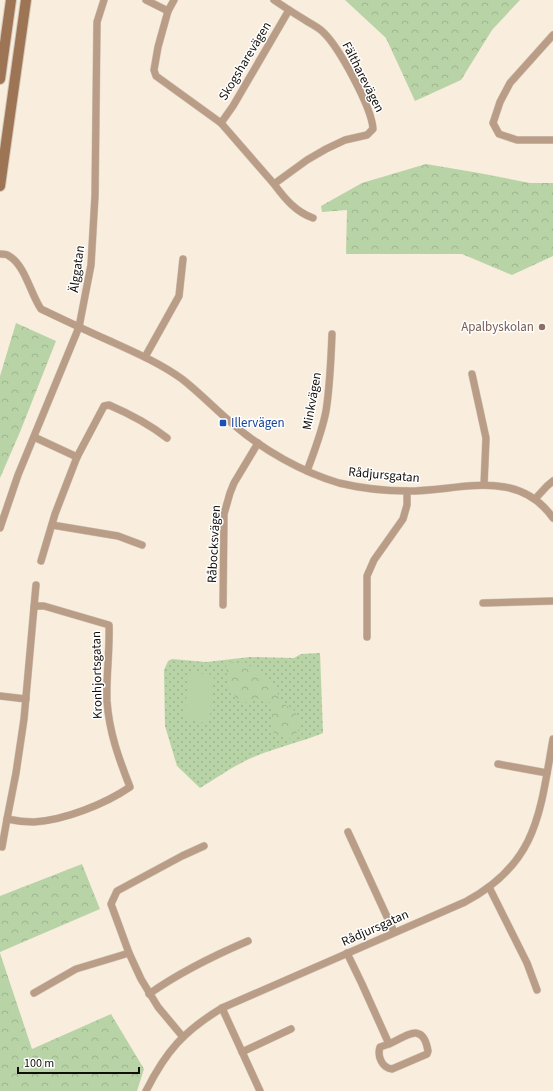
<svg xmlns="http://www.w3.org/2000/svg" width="553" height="1091" font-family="'Source Sans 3',sans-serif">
<defs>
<pattern id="grass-dots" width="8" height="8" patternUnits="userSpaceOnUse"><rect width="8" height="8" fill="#b8d4a6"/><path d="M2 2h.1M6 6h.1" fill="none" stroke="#9db58e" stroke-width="1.8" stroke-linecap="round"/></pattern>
<pattern id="forest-crowns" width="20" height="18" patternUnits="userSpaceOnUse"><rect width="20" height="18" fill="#b8d4a6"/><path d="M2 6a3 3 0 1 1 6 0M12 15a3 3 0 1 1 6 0" fill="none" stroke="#9db58e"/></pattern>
</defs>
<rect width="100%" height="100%" fill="#f9eddd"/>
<path fill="url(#grass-dots)" d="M320,653L323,733C301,742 278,747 256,756C236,764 218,777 200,788L177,766L165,726L164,670L168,661L172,659L206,662L250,657L294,658L301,654Z"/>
<g fill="url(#forest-crowns)">
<polygon points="345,0 520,0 492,30 461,80 415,101 386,38"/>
<polygon points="426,164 479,173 530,183 553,183 553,256 512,275 462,254 346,254 347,210 322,212 321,206 362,183"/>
<polygon points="16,323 56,341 20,432 0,478 0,376"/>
<polygon points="226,662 244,662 272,681 282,703 295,711 301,726 292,739 274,735 270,702 261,700 242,703 228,690"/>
<polygon points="82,864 100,909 0,952 0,896"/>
<polygon points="0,953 32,1049 111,1014 144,1069 137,1091 0,1091"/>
</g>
<polygon fill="#b8d4a6" points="189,672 214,675 209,723 184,720"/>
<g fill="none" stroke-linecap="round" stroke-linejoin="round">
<g stroke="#d4c9bb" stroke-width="8">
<g id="minor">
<polyline points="146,0 168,11"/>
<path d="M174,0L168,11L158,47L154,70L156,76L221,123L274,184L307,160L326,149L345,140L367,135L373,129C372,108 339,47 323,32C318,27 311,24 305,20C295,14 284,7 274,0"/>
<polyline points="553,35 510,83 500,102 493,123 499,134 517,140 553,140"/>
<polyline points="221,123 233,106 289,10"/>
<path d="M274,184C285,199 296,212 313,218"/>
<path d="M0,254C3,254 7,254 9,256C25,265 31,295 41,309C64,320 87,331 110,341C134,352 160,363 182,379C200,393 216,410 234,425C263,450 302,472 339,483C360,488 385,491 408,491C460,491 517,467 553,518"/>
<polyline points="145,357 179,296 183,259"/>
<polyline points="472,374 486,438 484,485"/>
<polyline points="34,437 77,457"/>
<path d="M307,471C314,452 322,432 326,411C330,386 331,360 332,334"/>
<polyline points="535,499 547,486 553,481"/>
<polyline points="52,525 118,536 142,545"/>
<polyline points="0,528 18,475 79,327 91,265 95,196 97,22 104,0"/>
<path d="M41,561L55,514L77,457L104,406L109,405C130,414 149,424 167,438"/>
<polyline points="483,603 553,601"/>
<polyline points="223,605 224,514 230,493 234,483 258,443"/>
<path d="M38,606H44L109,625C110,650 106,676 107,701C109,732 119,759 130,787C105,804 65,820 34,822C25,822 16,821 7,819L16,773L24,719L34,607Z"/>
<polyline points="34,607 36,585"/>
<polyline points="367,637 367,576 374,560 403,519 407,505 407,491"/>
<polyline points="0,696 26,699"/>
<polyline points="498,764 547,773"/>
<polyline points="348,832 394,932"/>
<polyline points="2,847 7,819"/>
<polyline points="489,887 527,963 537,990"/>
<path d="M347,953L362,984L389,1044L380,1047C377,1056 382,1068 392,1069L427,1054L428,1051C423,1021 407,1036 389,1044"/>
<polyline points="34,993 76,969 129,953"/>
<path d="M149,994C180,972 213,956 248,941"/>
<polyline points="222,1008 260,1091"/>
<polyline points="183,1037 158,1007 141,979 129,953 111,904 117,891 182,856 204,846"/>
<polyline points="242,1052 291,1029"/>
<path d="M146,1091C166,1051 184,1031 222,1008L465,902C538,863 540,812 553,739"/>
</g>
</g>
<g stroke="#d4c9bb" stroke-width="12">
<g id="secondary">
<polyline points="0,79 11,0"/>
<polyline points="0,186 26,0"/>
</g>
</g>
<use href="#minor" stroke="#b99d87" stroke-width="7"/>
<use href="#secondary" stroke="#9d7454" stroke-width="10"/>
</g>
<circle fill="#8d6e63" stroke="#fff" stroke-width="1.5" cx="542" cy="327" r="4"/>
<rect fill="#1a4fb4" stroke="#fff" stroke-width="1.5" x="219" y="419" width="8" height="8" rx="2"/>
<g text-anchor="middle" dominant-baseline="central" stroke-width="3" stroke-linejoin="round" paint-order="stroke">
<g font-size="13" fill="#120e09" stroke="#fff">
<text transform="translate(245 61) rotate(-59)">Skogsharevägen</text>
<text transform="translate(363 77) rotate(63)">Fältharevägen</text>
<text transform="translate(77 269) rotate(-82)">Älggatan</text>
<text transform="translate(312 401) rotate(-80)">Minkvägen</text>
<text transform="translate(384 475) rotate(5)">Rådjursgatan</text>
<text transform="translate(214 544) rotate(-87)">Råbocksvägen</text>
<text transform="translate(97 675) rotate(-91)">Kronhjortsgatan</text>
<text transform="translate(375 928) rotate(-24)">Rådjursgatan</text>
</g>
<g font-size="13" fill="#785e54" stroke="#fff" text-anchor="end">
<text x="534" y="327">Apalbyskolan</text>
</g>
<g font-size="13" fill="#164399" stroke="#fff" text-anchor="start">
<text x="231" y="423">Illervägen</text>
</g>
</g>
<path d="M18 1067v6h121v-6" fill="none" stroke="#120e09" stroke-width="2"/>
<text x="24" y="1067" font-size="12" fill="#120e09" stroke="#ffffff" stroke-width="3" paint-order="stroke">100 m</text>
</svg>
